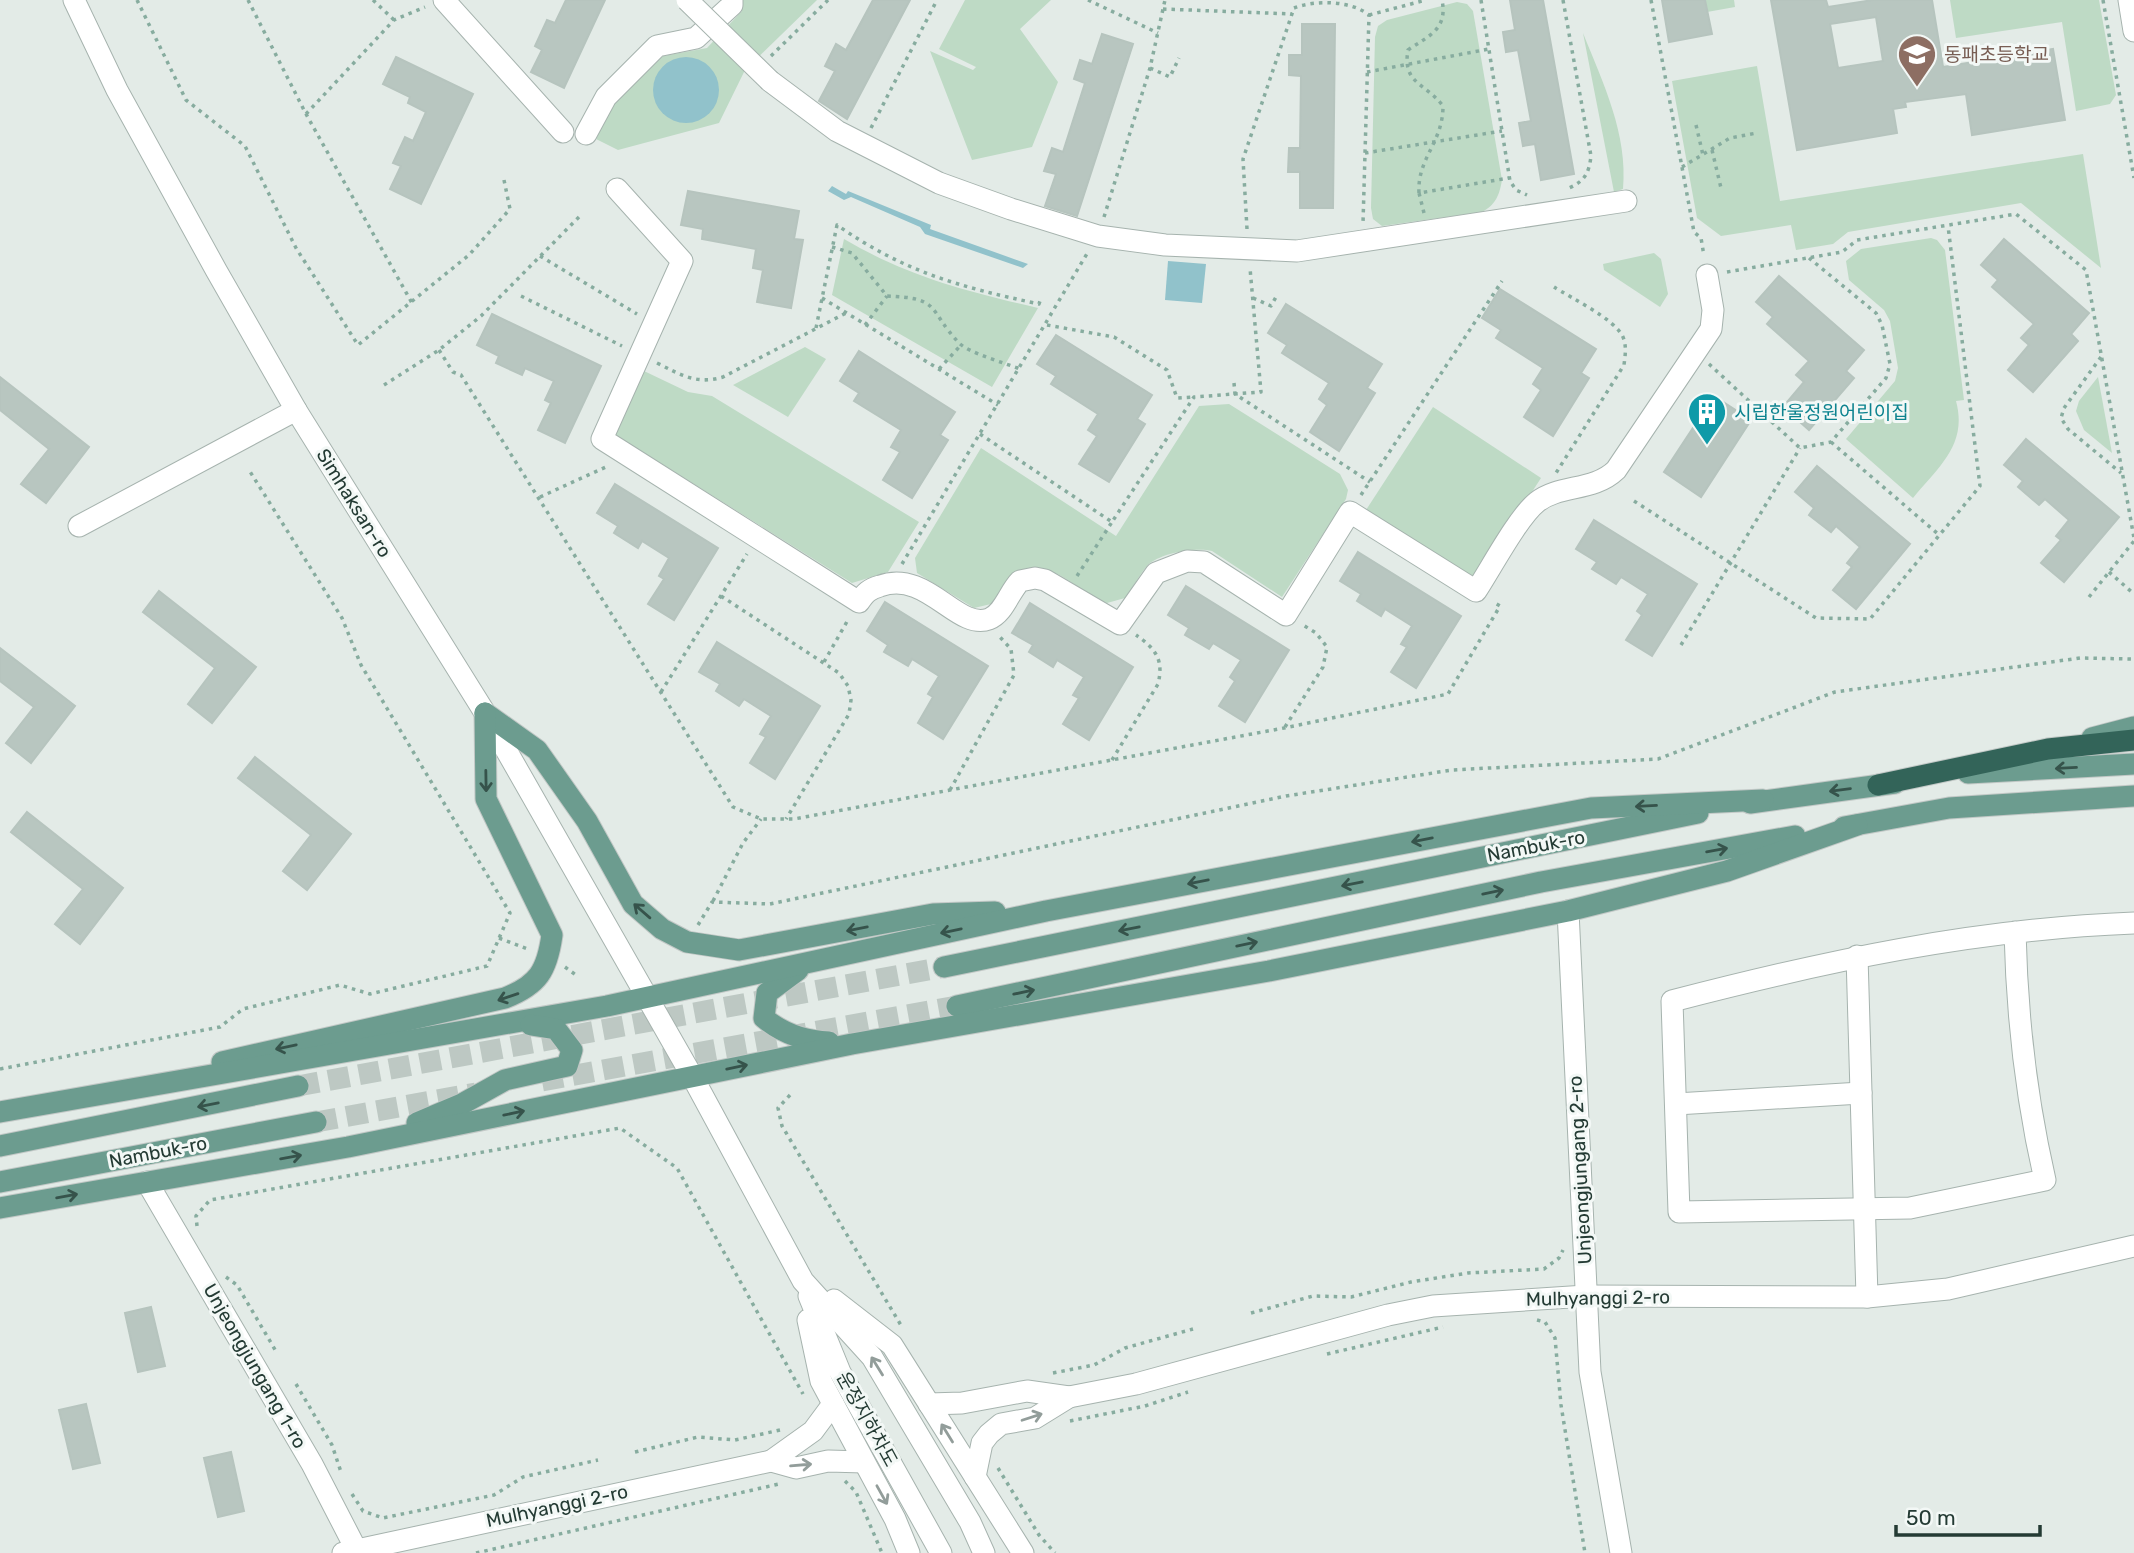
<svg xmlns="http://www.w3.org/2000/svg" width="2134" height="1553" font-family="Rubik,'Noto Sans KR',sans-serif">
<rect width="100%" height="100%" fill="#e3ebe7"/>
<g fill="#bedac5">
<polygon points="742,0 817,0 745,70 719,123 618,150 596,139 613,105 663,56 707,48 742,11"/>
<polygon points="965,0 1051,0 1020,29 1058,82 1032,147 972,160 930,51 973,70 976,67 939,49"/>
<polygon points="1705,0 1734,0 1735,7 1707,12"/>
<polygon points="1950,0 2099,0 2116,95 2110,104 2076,111 2062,22 1956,38"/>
<path d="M1457,2L1467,4L1473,11L1502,180C1499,196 1496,204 1482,212L1382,226L1373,219L1371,208L1375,37L1378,26L1387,20Z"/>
<path d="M1583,33C1603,83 1628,134 1623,189L1614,192Z"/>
<polygon points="1757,66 1780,201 2083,154 2101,268 2021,203 1848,232 1833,244 1796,250 1791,225 1721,236 1697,218 1672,81"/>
<path d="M1931,238L1937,240L1945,250L1964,400L1956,401C1968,445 1938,467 1913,498L1846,439L1895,381L1898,368L1890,321L1884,310L1849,280L1846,261L1861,249Z"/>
<path d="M844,239C909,277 965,291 1038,308L992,387L832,295Z"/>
<polygon points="1654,253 1661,259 1668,294 1660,307 1604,270 1603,264"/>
<polygon points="805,347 826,359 788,417 733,385"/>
<polygon points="644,371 688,392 712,396 919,522 888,572 852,583 614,434"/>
<polygon points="2098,377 2112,453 2084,430 2076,411 2079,401"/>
<path d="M1229,404L1340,474L1348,490L1346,499L1282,597L1212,551C1196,547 1159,553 1147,566C1139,575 1133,588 1125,598L1107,603C1070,589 1058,558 1014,573L991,604L974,608L917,573L915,558L981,448L1116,536L1199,406Z"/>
<polygon points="1433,407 1541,478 1474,581 1366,510"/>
</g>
<g fill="#91c2cb">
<circle cx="686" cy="90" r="33"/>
<polygon points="832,186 846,194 848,191 931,225 930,229 1028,264 1023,268 925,234 920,227 851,197 844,200 828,191"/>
<polygon points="1168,261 1206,264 1202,303 1165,300"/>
</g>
<g fill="#b8c6c0" stroke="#b6c4be" stroke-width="2" fill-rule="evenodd">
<polygon points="566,0 605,0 564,88 531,72 542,50 535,46 547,20 555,23"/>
<polygon points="873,0 910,0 847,119 819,101 835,71 825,66 836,44 846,50"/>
<polygon points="1510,0 1543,0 1574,174 1541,180 1535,144 1523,146 1519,123 1531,121 1518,50 1506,52 1503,32 1515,30"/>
<polygon points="1662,0 1705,0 1712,34 1669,42"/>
<path d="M1771,0H1826L1828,7L1873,0H1932L1943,67L2053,49L2065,120L1972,135L1966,94L1905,102L1906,107L1893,109L1897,133L1797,150ZM1876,17L1883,61L1838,68L1830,24Z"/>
<polygon points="1302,24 1335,24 1333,208 1300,208 1300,172 1288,172 1289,148 1300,148 1301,76 1289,75 1289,55 1302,55"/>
<polygon points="1102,34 1133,44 1077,216 1045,206 1056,174 1044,171 1052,148 1063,152 1085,83 1074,79 1080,60 1092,64"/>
<polygon points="396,57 473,94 421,204 390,189 401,166 393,163 405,137 413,141 426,112 408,103 410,97 383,84"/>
<polygon points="688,191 799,211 794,239 803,240 791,308 757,302 763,270 753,268 756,249 702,239 703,229 681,225"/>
<polygon points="2004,239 2089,313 2071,334 2078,341 2033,392 2008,370 2029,345 2021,338 2034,324 1992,287 1998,280 1981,265"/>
<polygon points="1779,276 1864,350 1846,371 1854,378 1809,430 1783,407 1804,382 1796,375 1809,361 1767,324 1773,317 1756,302"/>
<polygon points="1500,289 1596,349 1581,373 1589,378 1553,436 1524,417 1541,390 1533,384 1543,368 1496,338 1501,330 1482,318"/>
<polygon points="1286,304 1382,364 1367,388 1375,393 1339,451 1310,432 1327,405 1319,399 1329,383 1282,353 1287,345 1268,333"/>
<polygon points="492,314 601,366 565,443 538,430 551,403 545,400 554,381 525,368 522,375 496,363 499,356 477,345"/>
<polygon points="1056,335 1152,395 1137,419 1145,424 1109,482 1079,464 1097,436 1088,430 1098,414 1051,384 1056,376 1037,364"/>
<polygon points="859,351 955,412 940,435 948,440 912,498 883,480 900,452 891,447 901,430 854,401 859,393 840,381"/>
<polygon points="0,377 89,447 46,503 21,484 49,449 0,410"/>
<polygon points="1714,396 1751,420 1701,497 1664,472"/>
<polygon points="2026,439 2119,517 2064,582 2041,563 2061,540 2056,536 2069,520 2045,499 2039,505 2018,487 2023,481 2004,465"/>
<polygon points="1817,466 1910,544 1856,609 1833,590 1852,567 1847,563 1860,547 1836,526 1831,532 1809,515 1814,508 1795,492"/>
<polygon points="615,484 718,548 674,620 648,604 664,579 659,576 669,558 642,541 638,548 614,533 618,526 597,513"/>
<polygon points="1594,520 1697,584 1652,656 1626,640 1642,615 1637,611 1648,594 1621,577 1616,584 1592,569 1597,562 1576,549"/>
<polygon points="1358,552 1461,616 1416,688 1391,672 1407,647 1401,644 1412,626 1385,609 1381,616 1357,601 1361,594 1340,581"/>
<polygon points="1186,586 1289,650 1245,722 1219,706 1235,681 1230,677 1241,660 1213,643 1209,649 1185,635 1189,628 1168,615"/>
<polygon points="159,591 256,667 212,723 188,704 215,668 143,612"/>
<polygon points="885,602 988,666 943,739 918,723 933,697 928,694 939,676 912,659 908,666 884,652 888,645 867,631"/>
<polygon points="1030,603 1133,667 1089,740 1063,724 1079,698 1073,695 1084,677 1057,660 1053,667 1029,652 1033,645 1012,633"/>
<polygon points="717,642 820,706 775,779 750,763 766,737 760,734 771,716 744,699 739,706 716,691 720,684 699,672"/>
<polygon points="0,648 75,706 31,763 6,743 34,707 0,681"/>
<polygon points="255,757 351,834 307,890 283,871 311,835 238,778"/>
<polygon points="27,812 123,888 80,944 55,924 83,889 11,832"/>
<polygon points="151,1307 165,1366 138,1372 125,1313"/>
<polygon points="86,1404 100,1463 73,1469 59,1410"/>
<polygon points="231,1452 244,1511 218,1517 204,1458"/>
</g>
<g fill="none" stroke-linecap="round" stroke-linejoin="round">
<g stroke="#bdc8c3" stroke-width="21" stroke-dasharray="21 10" stroke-linecap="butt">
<polyline points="542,1081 957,1006"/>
<polyline points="298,1086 944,967"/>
<polyline points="316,1122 476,1093"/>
</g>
<g stroke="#a6b3ae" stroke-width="23">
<g id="minor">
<polyline points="74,0 117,90 216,270 296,410 485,713 692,1076 803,1281 872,1357 970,1522 984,1553"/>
<polyline points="444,0 563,132"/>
<polyline points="2129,0 2134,31"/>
<polyline points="770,81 837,131 939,183 1011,209 1098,236 1165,245 1297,251 1626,201"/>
<polyline points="586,134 606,97 657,46 696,38 732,5 732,0"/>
<path d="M617,189L682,261L602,439L859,602C865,593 869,589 880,586C927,569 957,631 989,619C1004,613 1009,592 1020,581L1035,578L1045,580L1120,624L1156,573L1187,561L1204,562L1286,615L1350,512L1476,591C1490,570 1518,517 1537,502C1560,484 1593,492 1616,470L1711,329L1713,310L1707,275"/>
<polyline points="79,526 296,410"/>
<polyline points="1568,911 1590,1372 1621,1553"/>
<path d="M2015,932C2017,1017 2026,1098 2045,1180L1910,1208L1679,1212L1672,1001C1826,961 1974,929 2134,923"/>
<polyline points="1857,956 1867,1297"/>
<polyline points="1676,1104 1861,1093"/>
<polyline points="147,1182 312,1464 358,1553"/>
<polyline points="809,1296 840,1372 941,1553"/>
<polyline points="834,1300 892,1345 1023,1553"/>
<polyline points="808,1320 821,1381 895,1519 909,1553"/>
<polyline points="1069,1397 1136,1384 1388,1315 1433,1306 1586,1296 1867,1297 1948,1289 2134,1246"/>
<polyline points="833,1404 813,1431 771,1461 796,1468 828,1461 864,1462"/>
<polyline points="929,1404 962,1403 1027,1391 1069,1397 1035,1418 1001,1424 989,1434 982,1443 975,1477"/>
<polyline points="343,1553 771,1461"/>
</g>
</g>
<g stroke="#c2c8c6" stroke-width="23">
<g id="major">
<polyline points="485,713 537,750 587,821 633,904 662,929 687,942 739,950 933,914 995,912"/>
<polyline points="2092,738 2134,727"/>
<polyline points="1968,773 2134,764"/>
<polyline points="1750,803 1895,783"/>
<polyline points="1844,827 1949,808 2134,796"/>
<polyline points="944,967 1698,813"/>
<path d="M798,970L767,993L764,1018C783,1034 804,1041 829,1042"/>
<polyline points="957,1006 1541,882 1795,836"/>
<path d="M222,1062L505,998C538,985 547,971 552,935L486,799L485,713"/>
<polyline points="0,1112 607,1006 1046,911 1591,808 1763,800"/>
<polyline points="417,1123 462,1104 505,1080 567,1066 572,1050 556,1029 531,1025"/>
<polyline points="0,1146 298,1086"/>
<polyline points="0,1182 316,1122"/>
<polyline points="0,1208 348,1147 852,1044 1269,971 1568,911 1727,871 1857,825"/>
</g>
</g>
<g stroke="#c2c8c6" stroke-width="23">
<polyline id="highway" points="1878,785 2048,749 2134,740"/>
</g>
<g stroke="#87ac9f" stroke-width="3.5" stroke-dasharray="3.5 5" stroke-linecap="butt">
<polyline points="137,0 186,100 245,146 296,248 358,345 469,255 510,209 504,180"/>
<polyline points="248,0 306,114 412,303"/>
<polyline points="373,0 394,20"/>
<polyline points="1088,0 1158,33"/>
<polyline points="1481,0 1510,181 1516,190 1527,195"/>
<path d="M1563,0L1591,156C1589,173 1585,181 1569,188"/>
<polyline points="1651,0 1694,232 1701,238 1704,256"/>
<polyline points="2103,0 2134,178"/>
<polyline points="1163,9 1292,14"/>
<polyline points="1369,15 1426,0"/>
<polyline points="771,56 828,0"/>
<polyline points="1150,68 1170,77 1179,58"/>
<polyline points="1367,72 1489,49"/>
<polyline points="306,114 394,20 425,7"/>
<polyline points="1696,125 1703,155"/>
<polyline points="871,128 937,0"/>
<polyline points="1712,150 1721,188"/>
<polyline points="1365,153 1502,131"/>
<polyline points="1682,167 1730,138 1757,133"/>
<path d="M1419,193C1417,158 1443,143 1443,106C1426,83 1402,84 1408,50C1428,36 1448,30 1442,0"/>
<polyline points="1424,213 1419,193 1509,178"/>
<polyline points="1104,217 1150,68 1165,0"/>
<path d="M1247,229L1243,159L1294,8C1315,0 1350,0 1369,15L1363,223"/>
<path d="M832,247L852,253L887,296C942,298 927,309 959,343C969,353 1005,363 1020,369"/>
<polyline points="540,256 637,314"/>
<polyline points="1727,272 1842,252 1857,240 2016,214 2086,270 2134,538"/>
<path d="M1554,287C1571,298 1615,319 1623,337C1627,347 1625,356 1624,365L1556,473"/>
<polyline points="521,296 622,346"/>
<polyline points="822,298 998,405"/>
<polyline points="1253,298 1271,306 1276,297"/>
<polyline points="865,325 887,296"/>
<polyline points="1047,325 1114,337 1167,370 1177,398 1194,397"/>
<path d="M816,328L837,225C904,272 960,287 1039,304L1040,301"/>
<polyline points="439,350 453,372 461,375 733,807 761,819 794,819 1284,728 1448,694 1500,606 1493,602"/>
<polyline points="2101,357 2064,408 2061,418 2068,429 2121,473"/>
<path d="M657,363C681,375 697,385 723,377L846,313"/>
<polyline points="1709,364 1800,448 1831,442 1886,378 1890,364 1882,325 1876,313 1809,258"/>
<polyline points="939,369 961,345"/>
<polyline points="1234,383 1235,394 1370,482"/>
<polyline points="384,385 439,350 481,316 579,217"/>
<polyline points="980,434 1112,522 1194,397 1261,392 1250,268"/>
<polyline points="1831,442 1938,534"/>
<polyline points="1361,495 1502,281"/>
<polyline points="540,497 608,466"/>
<polyline points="1634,501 1816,618 1870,619 1980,486 1948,226"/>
<polyline points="902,564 1088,252"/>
<polyline points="2109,572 2134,594"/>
<polyline points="1077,576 1112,522"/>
<polyline points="721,596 839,673 848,686 851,700 849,714 786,819"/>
<polyline points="2089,597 2134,541"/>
<polyline points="1681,645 1800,448"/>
<polyline points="824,662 849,618"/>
<polyline points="661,692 747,554"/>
<polyline points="1285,727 1323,667 1327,647 1316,633 1303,625"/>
<path d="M1112,760L1158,684C1164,660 1156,649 1136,635"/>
<polyline points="950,790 1014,675 1011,649 999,636"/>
<polyline points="713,901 743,843 761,819"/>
<polyline points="698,925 712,902 770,904 1286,796 1452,770 1658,759 1835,692 2080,658 2134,659"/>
<polyline points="499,938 530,950"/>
<polyline points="565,967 576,975"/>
<polyline points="0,1069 220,1027 243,1009 340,985 370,994 487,966 510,913 361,665 342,618 249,470"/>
<polyline points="790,1095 778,1108 782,1126 902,1327"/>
<polyline points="197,1226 196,1216 210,1200 620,1128 677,1168 803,1394"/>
<polyline points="226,1277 237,1285 277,1353"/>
<polyline points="1251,1313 1313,1296 1351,1297 1411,1282 1468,1273 1544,1269 1559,1258 1563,1250"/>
<polyline points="1537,1320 1545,1322 1555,1338 1561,1405 1585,1553"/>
<polyline points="1327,1354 1443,1327"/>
<polyline points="1053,1373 1094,1365 1125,1348 1193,1329"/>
<polyline points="296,1384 332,1445 341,1472"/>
<polyline points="1070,1421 1145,1406 1188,1392"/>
<polyline points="635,1452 698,1437 735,1440 780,1430"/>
<polyline points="998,1468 1039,1535 1055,1553"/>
<polyline points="845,1481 856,1492 882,1553"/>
<polyline points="352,1494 363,1511 383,1518 494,1495 523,1477 598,1460"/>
<polyline points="476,1553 779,1484"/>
</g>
<use href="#minor" stroke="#fff" stroke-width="21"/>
<use href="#major" stroke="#6c9c8f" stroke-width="21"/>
<use href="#highway" stroke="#336459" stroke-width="21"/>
<g stroke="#a6b3ae" stroke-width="23" stroke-linecap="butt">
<polyline id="minor-bridge" points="687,0 770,81"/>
</g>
<use href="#minor-bridge" stroke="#fff" stroke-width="21"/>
</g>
<defs><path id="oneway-shaft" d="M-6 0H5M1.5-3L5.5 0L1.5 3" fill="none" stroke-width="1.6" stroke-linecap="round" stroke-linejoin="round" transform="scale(1.75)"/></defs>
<g stroke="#36534b">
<use href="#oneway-shaft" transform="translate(2066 768) rotate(177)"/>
<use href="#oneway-shaft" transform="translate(486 781) rotate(89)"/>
<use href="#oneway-shaft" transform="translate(1840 790) rotate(173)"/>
<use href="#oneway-shaft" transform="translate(1646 806) rotate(177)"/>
<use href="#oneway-shaft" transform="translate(1422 840) rotate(169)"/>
<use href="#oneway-shaft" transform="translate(1717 850) rotate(-10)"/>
<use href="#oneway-shaft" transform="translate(1198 882) rotate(169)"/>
<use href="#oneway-shaft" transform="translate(1352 884) rotate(169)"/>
<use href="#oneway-shaft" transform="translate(1493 892) rotate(-12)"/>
<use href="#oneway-shaft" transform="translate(642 911) rotate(-139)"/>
<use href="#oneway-shaft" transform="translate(857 929) rotate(169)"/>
<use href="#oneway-shaft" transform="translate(1129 929) rotate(169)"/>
<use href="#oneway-shaft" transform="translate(951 931) rotate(168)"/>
<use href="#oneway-shaft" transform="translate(1247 944) rotate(-12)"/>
<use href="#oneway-shaft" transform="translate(1024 992) rotate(-12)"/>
<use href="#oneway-shaft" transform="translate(508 997) rotate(161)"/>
<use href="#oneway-shaft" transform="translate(286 1047) rotate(168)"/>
<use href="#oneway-shaft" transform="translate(737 1067) rotate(-12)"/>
<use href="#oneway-shaft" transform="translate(208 1105) rotate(169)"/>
<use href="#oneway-shaft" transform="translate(514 1113) rotate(-12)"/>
<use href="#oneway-shaft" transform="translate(291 1157) rotate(-10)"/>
<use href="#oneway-shaft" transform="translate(67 1196) rotate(-10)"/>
</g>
<g stroke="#929d9a">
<use href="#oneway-shaft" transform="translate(877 1366) rotate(-122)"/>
<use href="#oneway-shaft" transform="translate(1032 1417) rotate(-18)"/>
<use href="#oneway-shaft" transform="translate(947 1433) rotate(-122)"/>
<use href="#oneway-shaft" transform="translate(801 1465) rotate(-5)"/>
<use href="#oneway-shaft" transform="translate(882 1495) rotate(61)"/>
</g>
<defs>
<g id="school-pin" transform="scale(2.0125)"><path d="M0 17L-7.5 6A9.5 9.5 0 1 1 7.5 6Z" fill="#8d6e63" stroke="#f3f8f6"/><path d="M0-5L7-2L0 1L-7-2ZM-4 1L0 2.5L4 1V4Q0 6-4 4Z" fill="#fff"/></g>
<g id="building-pin" transform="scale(2.0125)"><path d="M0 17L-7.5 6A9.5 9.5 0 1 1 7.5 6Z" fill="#0f9aa8" stroke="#f3f8f6"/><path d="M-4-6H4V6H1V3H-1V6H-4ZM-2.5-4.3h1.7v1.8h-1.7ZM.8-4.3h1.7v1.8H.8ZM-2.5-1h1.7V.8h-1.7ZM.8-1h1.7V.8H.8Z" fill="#fff"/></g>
</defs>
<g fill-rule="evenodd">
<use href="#school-pin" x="1917" y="54"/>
<use href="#building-pin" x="1707" y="412"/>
</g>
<g text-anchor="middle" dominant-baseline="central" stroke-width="6" stroke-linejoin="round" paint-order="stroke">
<g font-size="19" fill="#785e54" stroke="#f3f8f6" text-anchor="start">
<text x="1944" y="54">동패초등학교</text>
</g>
<g font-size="19" fill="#0d838f" stroke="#f3f8f6" text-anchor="start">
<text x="1734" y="412">시립한울정원어린이집</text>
</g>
<g font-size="19" fill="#243b34" stroke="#f3f8f6">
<text transform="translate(354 503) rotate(58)">Simhaksan-ro</text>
<text transform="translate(1536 846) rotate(-11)">Nambuk-ro</text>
<text transform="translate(158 1152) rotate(-11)">Nambuk-ro</text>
<text transform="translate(1580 1170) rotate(-93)">Unjeongjungang 2-ro</text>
<text transform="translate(1598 1298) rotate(-1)">Mulhyanggi 2-ro</text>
<text transform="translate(255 1366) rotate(60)">Unjeongjungang 1-ro</text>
<text transform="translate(867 1419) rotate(61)">운정지하차도</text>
<text transform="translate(557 1506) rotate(-12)">Mulhyanggi 2-ro</text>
</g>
</g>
<path d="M1896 1525v10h144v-10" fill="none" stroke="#243b34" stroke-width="3.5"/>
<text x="1906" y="1525" font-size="21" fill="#243b34" stroke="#f3f8f6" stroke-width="5" paint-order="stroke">50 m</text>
</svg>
